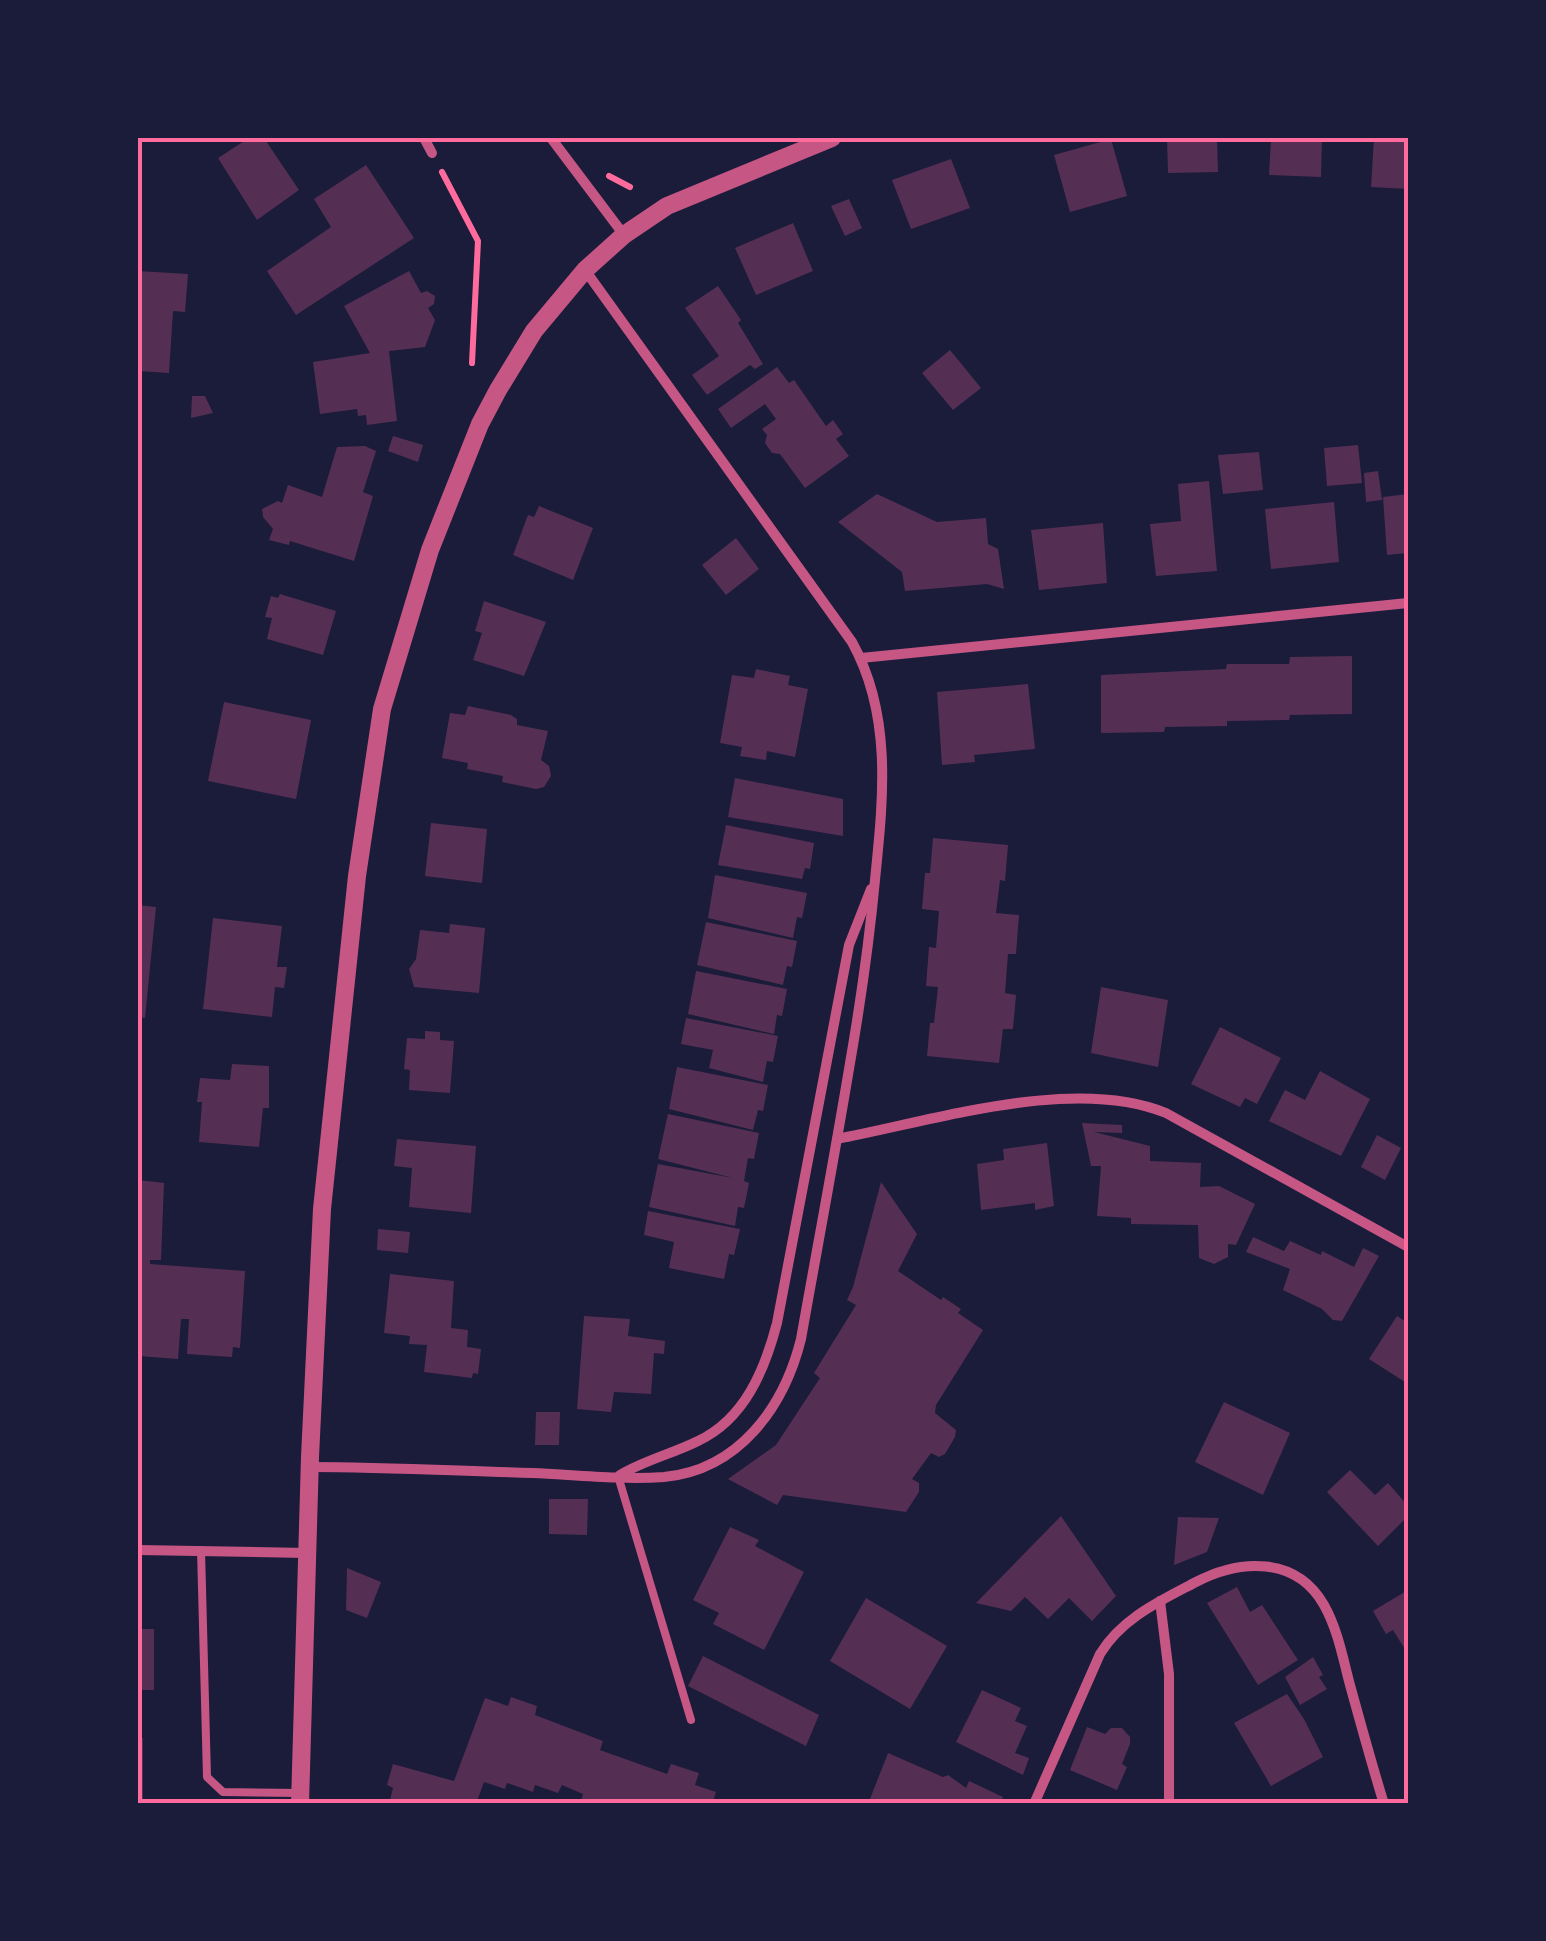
<svg xmlns="http://www.w3.org/2000/svg" width="1546" height="1941" font-family="'PT Serif',serif">
<rect width="100%" height="100%" fill="#1b1b3a"/>
<g fill="#542f53">
<polygon points="249,138 264,138 299,190 257,220 218,158"/>
<polygon points="1167,138 1217,138 1218,172 1168,173"/>
<polygon points="1271,138 1322,138 1321,177 1269,175"/>
<polygon points="1374,138 1408,138 1408,189 1371,187"/>
<polygon points="1111,139 1127,196 1070,212 1054,155"/>
<polygon points="951,159 970,208 911,229 892,180"/>
<polygon points="366,165 414,238 296,315 267,271 331,227 314,199"/>
<polygon points="849,199 862,228 845,236 831,206"/>
<polygon points="793,223 813,271 756,295 735,248"/>
<polygon points="138,271 188,274 185,312 173,311 169,373 138,371"/>
<polygon points="409,271 421,293 427,291 435,296 434,304 428,308 435,320 425,347 389,351 397,421 367,425 366,415 358,416 357,409 320,414 313,362 370,353 344,306"/>
<polygon points="718,286 741,320 738,323 763,364 755,369 750,365 707,395 692,375 719,356 685,308"/>
<polygon points="950,350 981,388 953,410 922,373"/>
<polygon points="777,367 789,383 794,380 826,426 833,420 843,434 836,439 849,456 805,488 780,454 772,453 765,443 767,435 762,429 776,419 765,404 731,428 718,409"/>
<polygon points="192,396 205,396 213,413 191,418"/>
<polygon points="393,436 423,445 418,462 388,451"/>
<polygon points="1358,445 1362,483 1327,486 1324,448"/>
<polygon points="365,446 376,451 363,492 373,496 354,561 290,541 289,545 269,540 273,529 263,517 262,509 278,501 282,503 288,485 322,497 337,447"/>
<polygon points="1259,452 1263,490 1223,494 1218,455"/>
<polygon points="1378,471 1382,500 1366,502 1364,473"/>
<polygon points="1209,481 1217,571 1156,576 1150,524 1181,521 1178,484"/>
<polygon points="877,494 937,522 986,518 988,544 998,549 1004,589 987,584 905,591 902,572 838,522"/>
<polygon points="1408,494 1408,553 1387,555 1383,497"/>
<polygon points="1334,502 1339,562 1271,569 1265,509"/>
<polygon points="539,506 593,528 573,580 513,555 528,515 534,517"/>
<polygon points="1103,523 1107,583 1039,590 1031,530"/>
<polygon points="736,538 759,569 726,595 702,565"/>
<polygon points="280,594 336,611 323,655 267,639 272,618 265,617 271,596 278,598"/>
<polygon points="484,601 546,622 524,676 473,660 482,633 475,631"/>
<polygon points="1352,656 1352,714 1290,715 1289,720 1227,721 1227,726 1165,727 1164,732 1101,733 1101,675 1226,669 1227,664 1289,664 1290,657"/>
<polygon points="756,669 790,676 788,685 808,689 795,757 767,751 766,760 740,756 742,747 720,743 732,675 754,678"/>
<polygon points="1028,684 1035,749 974,755 975,762 942,765 937,692"/>
<polygon points="224,702 311,720 296,799 208,781"/>
<polygon points="468,706 511,715 517,719 517,725 548,731 541,760 549,766 551,776 544,787 536,789 502,782 503,776 467,769 468,763 442,758 450,713 465,715"/>
<polygon points="735,778 843,799 843,836 728,817"/>
<polygon points="431,823 487,829 482,883 425,876"/>
<polygon points="726,825 814,843 810,869 805,868 802,879 718,865"/>
<polygon points="933,838 1008,845 1005,881 1000,880 996,913 1019,915 1016,954 1008,954 1005,993 1016,995 1013,1029 1003,1029 999,1063 927,1056 930,1023 934,1023 938,987 926,986 929,947 936,948 939,911 922,909 925,873 930,873"/>
<polygon points="715,875 807,893 802,918 797,917 793,938 708,918"/>
<polygon points="138,905 156,907 145,1018 138,1017"/>
<polygon points="213,918 282,926 277,967 287,967 284,988 275,987 272,1017 203,1009"/>
<polygon points="706,922 797,941 792,967 787,966 783,985 697,965"/>
<polygon points="450,924 485,928 479,993 414,987 409,969 416,959 420,930 449,933"/>
<polygon points="696,971 787,989 782,1016 777,1015 774,1034 688,1014"/>
<polygon points="1101,987 1168,1000 1158,1067 1091,1053"/>
<polygon points="686,1018 778,1036 773,1062 767,1061 763,1082 709,1068 713,1050 681,1044"/>
<polygon points="1220,1027 1281,1058 1257,1104 1245,1098 1240,1107 1191,1084"/>
<polygon points="425,1031 440,1032 440,1040 454,1041 450,1093 409,1090 410,1070 404,1069 407,1038 425,1039"/>
<polygon points="232,1064 269,1066 269,1108 263,1108 259,1147 199,1142 202,1102 197,1102 200,1078 230,1080"/>
<polygon points="677,1067 768,1085 763,1111 758,1110 753,1130 669,1109"/>
<polygon points="1320,1071 1370,1099 1341,1156 1269,1121 1285,1090 1305,1100"/>
<polygon points="668,1114 759,1133 754,1159 748,1158 744,1181 749,1183 744,1208 738,1207 735,1226 649,1207 658,1164 733,1178 658,1159"/>
<polygon points="1082,1123 1122,1125 1122,1133 1094,1132 1150,1146 1150,1161 1201,1163 1200,1187 1219,1186 1255,1204 1236,1245 1228,1244 1228,1257 1214,1264 1199,1258 1198,1225 1131,1224 1131,1218 1097,1216 1101,1166 1091,1166"/>
<polygon points="1377,1135 1401,1148 1385,1180 1361,1167"/>
<polygon points="397,1139 476,1146 471,1213 409,1207 412,1168 394,1166"/>
<polygon points="1047,1143 1054,1206 1035,1210 1035,1203 981,1210 977,1164 1004,1160 1003,1149"/>
<polygon points="138,1180 164,1183 161,1260 150,1260 150,1264 245,1271 240,1348 233,1347 232,1357 187,1354 189,1319 181,1319 178,1359 139,1356 142,1316 138,1316"/>
<polygon points="881,1182 917,1234 898,1271 941,1300 943,1297 961,1309 958,1313 983,1330 936,1405 935,1413 956,1430 955,1437 945,1454 939,1457 931,1453 912,1479 919,1483 919,1492 906,1512 783,1495 777,1505 728,1479 776,1445 820,1378 814,1373 856,1305 847,1300 853,1287"/>
<polygon points="648,1211 740,1229 734,1255 729,1254 724,1279 669,1268 674,1242 644,1235"/>
<polygon points="378,1229 410,1232 408,1253 377,1250"/>
<polygon points="1253,1237 1284,1251 1290,1241 1321,1255 1322,1251 1354,1267 1363,1248 1379,1256 1342,1321 1333,1320 1322,1309 1283,1290 1290,1269 1246,1252"/>
<polygon points="390,1274 454,1281 451,1328 468,1330 467,1347 481,1349 478,1374 473,1373 472,1378 424,1372 427,1345 409,1344 410,1336 384,1333"/>
<polygon points="584,1316 630,1319 628,1336 665,1341 664,1354 654,1353 651,1394 614,1392 611,1412 577,1409"/>
<polygon points="1397,1316 1408,1323 1408,1384 1369,1359"/>
<polygon points="1224,1402 1290,1433 1263,1495 1195,1462"/>
<polygon points="536,1412 560,1412 559,1445 535,1445"/>
<polygon points="1350,1470 1375,1495 1388,1483 1408,1506 1408,1516 1378,1546 1327,1492"/>
<polygon points="549,1499 588,1499 587,1535 549,1534"/>
<polygon points="1061,1516 1116,1596 1092,1621 1069,1598 1048,1619 1025,1597 1011,1611 976,1603"/>
<polygon points="1178,1517 1219,1518 1207,1552 1174,1565"/>
<polygon points="730,1527 759,1540 755,1546 804,1572 764,1650 713,1624 719,1613 693,1600"/>
<polygon points="347,1568 381,1582 367,1618 346,1610"/>
<polygon points="1237,1587 1250,1612 1262,1605 1298,1660 1258,1685 1207,1603"/>
<polygon points="1408,1590 1408,1650 1406,1651 1393,1630 1386,1634 1373,1611"/>
<polygon points="866,1598 947,1646 910,1709 830,1661"/>
<rect x="138" y="1629" width="16" height="61"/>
<polygon points="703,1656 819,1715 806,1746 688,1686"/>
<polygon points="1313,1657 1323,1675 1319,1677 1327,1689 1300,1705 1285,1677"/>
<polygon points="982,1690 1021,1708 1015,1721 1027,1726 1015,1753 1029,1758 1023,1775 956,1742"/>
<polygon points="1287,1694 1304,1719 1323,1757 1271,1786 1234,1723"/>
<polygon points="511,1697 537,1706 535,1715 603,1741 600,1750 667,1774 671,1764 699,1773 695,1785 716,1792 712,1804 588,1804 581,1801 583,1794 562,1785 558,1793 535,1785 533,1792 507,1783 505,1789 484,1782 476,1804 389,1804 393,1788 387,1785 393,1764 454,1781 485,1698 508,1706"/>
<polygon points="1087,1727 1105,1734 1111,1728 1122,1728 1130,1737 1130,1744 1122,1764 1127,1767 1117,1790 1070,1770"/>
<polygon points="138,1738 143,1738 143,1799 138,1800"/>
<polygon points="888,1753 943,1777 948,1775 966,1788 969,1781 1003,1797 1000,1804 868,1804"/>
</g>
<g fill="none" stroke-linecap="round" stroke-linejoin="round">
<g stroke="#ff6b9d" stroke-width="6">
<polyline points="442,172 478,241 472,363"/>
<polyline points="609,176 630,187"/>
</g>
<g stroke="#c65784" stroke-width="8">
<polyline points="618,1476 691,1720"/>
<polyline points="201,1550 207,1777 223,1792 300,1793"/>
</g>
<g stroke="#c65784" stroke-width="10">
<polyline points="424,138 432,153"/>
<polyline points="551,138 624,235"/>
<polyline points="861,658 1408,603"/>
<path d="M837,1139C933,1121 1074,1075 1166,1113L1408,1247"/>
<path d="M310,1467C384,1467 459,1471 533,1473C576,1475 621,1480 664,1477C739,1470 784,1407 801,1339C817,1249 834,1159 849,1069C860,1006 869,944 875,880C883,800 893,716 852,642L585,270"/>
<path d="M620,1475C645,1460 672,1454 698,1441C745,1419 765,1369 777,1323L849,945L871,889"/>
<polyline points="138,1550 307,1553"/>
<polyline points="1160,1601 1169,1674 1169,1804"/>
<path d="M1034,1804L1100,1654C1122,1618 1160,1601 1196,1582C1240,1559 1296,1556 1324,1605C1338,1630 1343,1659 1350,1685C1361,1725 1372,1765 1384,1804"/>
</g>
<polyline stroke="#c65784" stroke-width="18" points="300,1804 310,1457 322,1209 357,876 382,709 430,550 480,424 498,390 534,331 585,270 624,235 667,206 832,138"/>
</g>
<rect width="1546" height="1941" fill="none" stroke="#1b1b3a" stroke-width="280"/>
<rect x="140" y="140" width="1266" height="1661" fill="none" stroke="#ff6b9d" stroke-width="4"/>
</svg>
